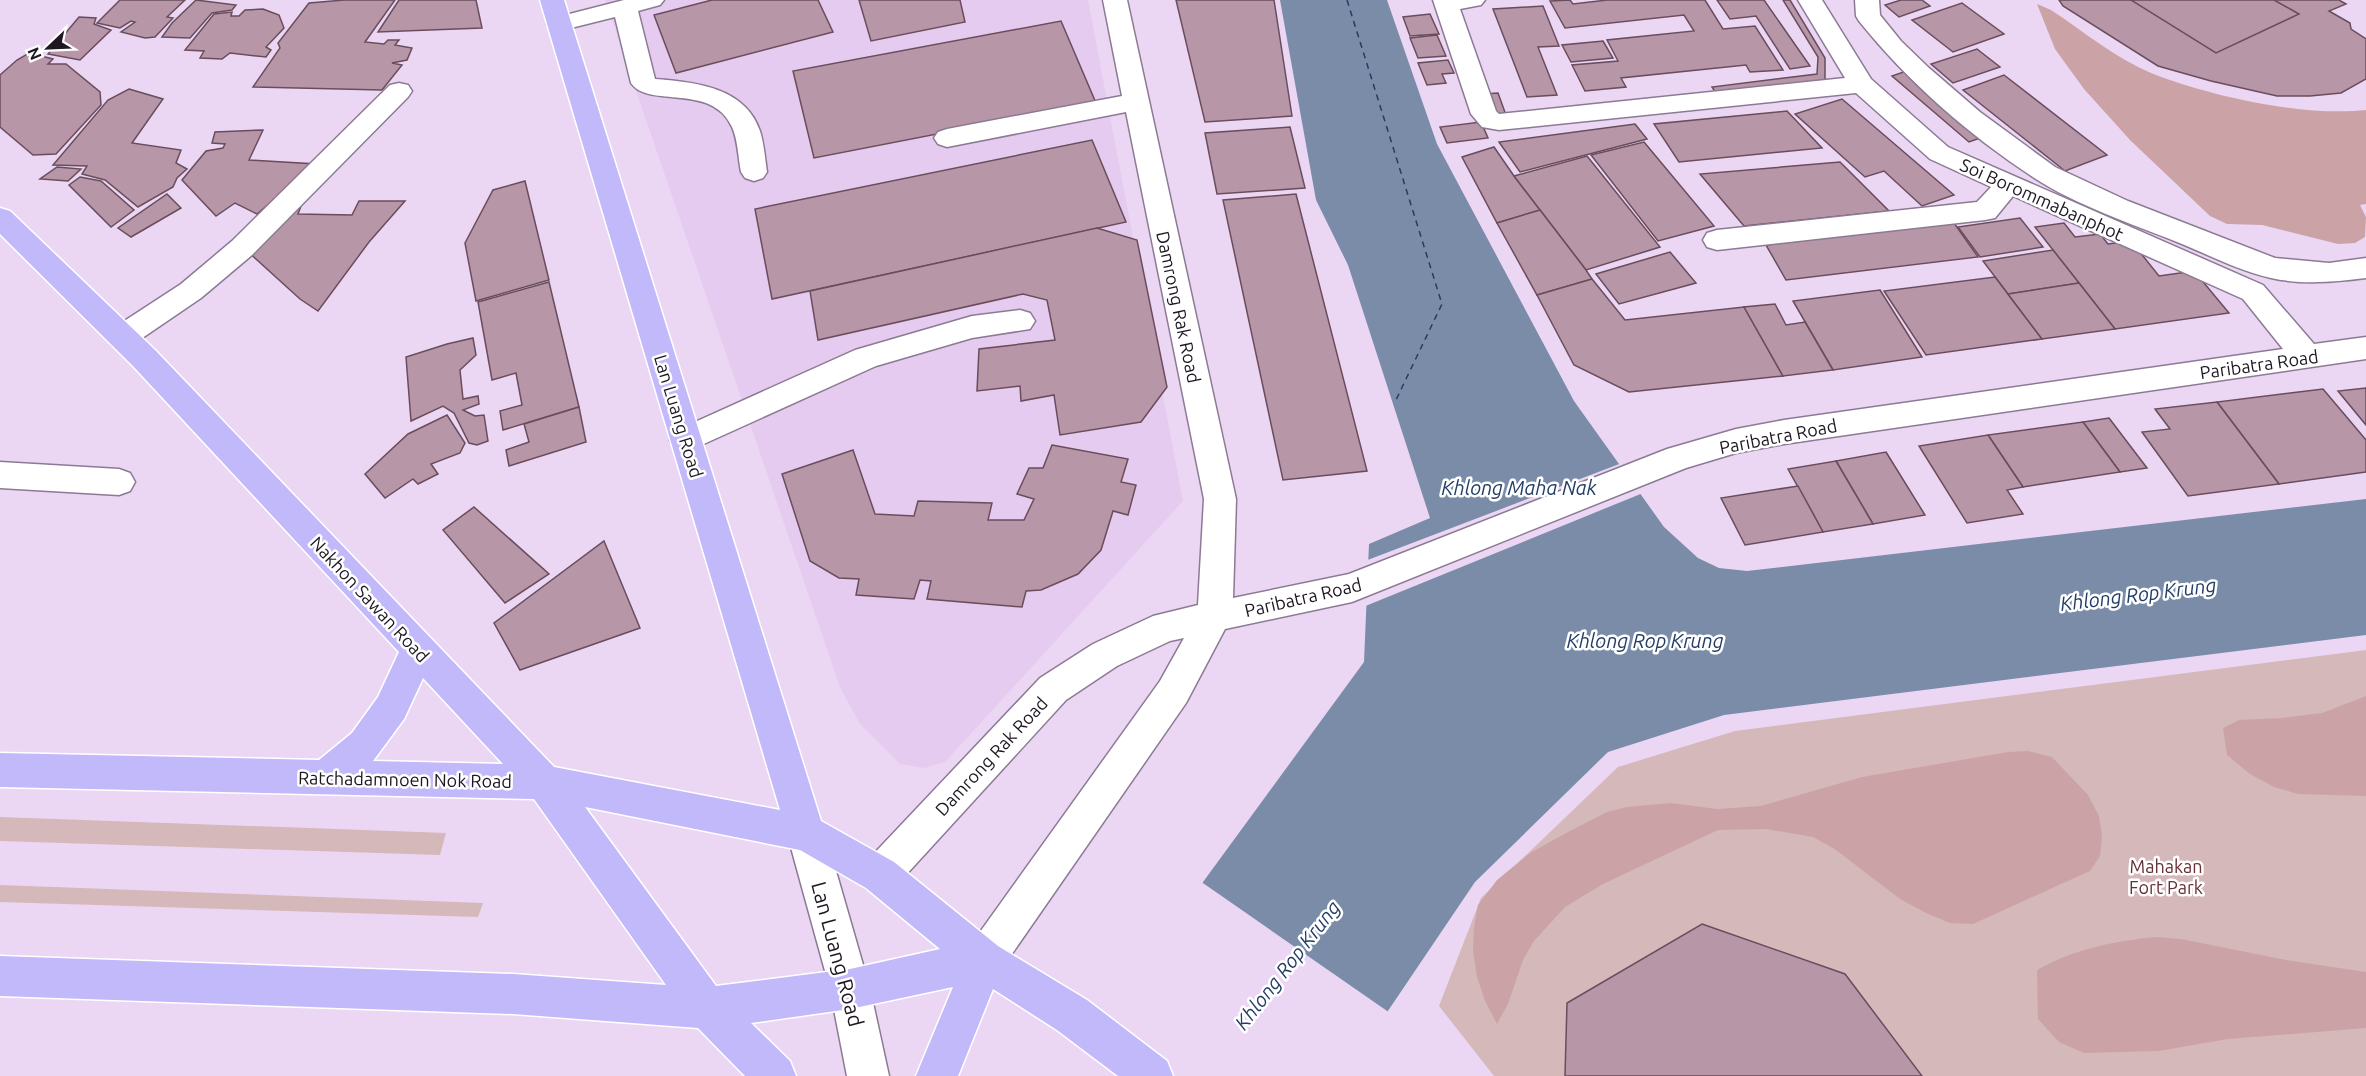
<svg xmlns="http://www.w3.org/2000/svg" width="2366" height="1076" font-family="Ubuntu,sans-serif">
<rect width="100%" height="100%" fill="#ebd7f4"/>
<polygon fill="#e5cbef" points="605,0 1088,0 1183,501 945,762 924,768 900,764 860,724 840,687"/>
<g fill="#d5b8b9">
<polygon points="2366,650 2366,1076 1494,1076 1439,1006 1481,898 1618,767 1735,731"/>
<polygon points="0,817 446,833 440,855 0,841"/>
<polygon points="0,885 483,903 478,917 0,902"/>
</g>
<g fill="#cba3a6">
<path d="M2037,4L2051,10C2083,31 2115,58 2151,73C2209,96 2304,117 2366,110V204L2360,205L2366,217L2365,237L2355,243L2338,244L2262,225L2227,224L2210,216L2130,140L2084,89L2055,49Z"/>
<polygon points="2366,696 2366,796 2298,794 2274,787 2250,774 2227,755 2223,728 2239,720 2282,718 2322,713"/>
<polygon points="2028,751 2052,757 2088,795 2099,816 2102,836 2100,856 2090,871 1973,924 1950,923 1926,913 1900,899 1836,850 1813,837 1766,829 1718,830 1603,884 1565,907 1534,941 1523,960 1508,1004 1497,1024 1485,1001 1477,977 1473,951 1474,927 1478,905 1497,880 1530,853 1568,832 1607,812 1627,807 1671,803 1717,809 1761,806 1862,777 2008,752"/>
<path d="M2156,937L2181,939L2286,960L2366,972V1028L2228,1039L2159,1051L2084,1053L2059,1042L2038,1019L2037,970C2074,949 2114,941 2156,937Z"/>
</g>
<polygon fill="#7a8ca8" points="1280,0 1387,0 1437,144 1574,401 1664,527 1698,558 1719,568 1747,571 2366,499 2366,635 1724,715 1608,752 1475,882 1344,1076 1061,1076 1364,662 1369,544 1430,518 1348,265 1316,200"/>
<g fill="#ebd7f4">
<polygon points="1622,463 1643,493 1363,607 1365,561"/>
<polygon points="1200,881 1390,1013 1347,1076 1058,1076"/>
</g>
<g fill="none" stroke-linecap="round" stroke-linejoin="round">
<polyline stroke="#233d65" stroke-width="1.5" stroke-dasharray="6 5" stroke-linecap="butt" points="1347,0 1442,304 1395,402"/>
</g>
<g fill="#b696a7" stroke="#6a4d5d" stroke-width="1.5">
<polygon points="120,0 185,0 167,17 173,18 155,37 145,38 121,32 135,22 131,21 120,28 97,23"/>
<polygon points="196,0 236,5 232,10 212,13 190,38 162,37 172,23"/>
<polygon points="344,0 395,0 365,42 384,44 388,40 399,40 395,45 412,48 407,60 392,63 402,65 382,90 253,87 280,48 278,43 309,3"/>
<polygon points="399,0 476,0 482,28 378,32"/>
<polygon points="712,0 818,0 833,32 676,73 654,15"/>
<polygon points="859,0 960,0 965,22 871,41"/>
<polygon points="1176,0 1274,0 1292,116 1205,122"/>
<polygon points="1570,0 1573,4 1607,0 1705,0 1723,29 1755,26 1783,70 1750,72 1746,65 1621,78 1626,87 1585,91 1572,65 1618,61 1607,40 1694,31 1684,15 1565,28 1550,1"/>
<polygon points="1717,0 1764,0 1810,66 1790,69 1756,16 1730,19"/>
<polygon points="1783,0 1790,0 1825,58 1825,80 1716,93 1712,87 1817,74 1818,57"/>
<polygon points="1901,0 1922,0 1930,6 1899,17 1885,5"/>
<polygon points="2059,0 2339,0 2346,4 2329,11 2350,23 2351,29 2366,39 2366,79 2341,93 2310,96 2277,96 2211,81 2158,66 2063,6"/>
<polygon points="2131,0 2274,0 2299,14 2216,53"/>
<polygon points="1962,3 2004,34 1953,52 1912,20"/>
<polygon points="1543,6 1559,46 1538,47 1557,95 1527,97 1493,9"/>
<polygon points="263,9 279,15 284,28 266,47 271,50 266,57 230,53 222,59 200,58 204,51 185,50 214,14 232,12 231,16 239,16 245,10"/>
<polygon points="1430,14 1439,34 1410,36 1403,17"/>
<polygon points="79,17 96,18 94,24 111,30 80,60 48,54"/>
<polygon points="1061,21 1096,103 814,158 793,71"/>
<polygon points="1437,35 1446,56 1418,58 1410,38"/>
<polygon points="1603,41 1613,58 1571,62 1562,45"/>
<polygon points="1977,49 2000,67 1953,83 1931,64"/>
<polygon points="29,53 53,59 48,64 66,64 100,92 101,105 56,154 33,155 0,127 0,75 17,60"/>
<polygon points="1448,60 1454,73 1442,74 1446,83 1427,85 1418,63"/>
<polygon points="1909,70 1986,136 1969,142 1892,76"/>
<polygon points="2004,75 2107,155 2065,171 1963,90"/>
<polygon points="129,89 163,99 132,143 181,150 176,163 187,169 177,178 173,187 138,207 105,180 82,174 87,166 53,165 108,100"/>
<polygon points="1498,93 1506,115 1492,116 1484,94"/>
<polygon points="1842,99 1954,195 1922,206 1884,171 1865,177 1795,114"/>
<polygon points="1787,111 1822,148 1679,162 1654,124"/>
<polygon points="1481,122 1488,138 1447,143 1440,127"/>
<polygon points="1635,124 1647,139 1520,172 1499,142"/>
<polygon points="1290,127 1305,188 1217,194 1205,133"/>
<polygon points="263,130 249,160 316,164 257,214 235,203 216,216 182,180 206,151 223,148 225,144 212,143 215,132"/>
<polygon points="1092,140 1126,222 772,299 755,209"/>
<polygon points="1644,142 1714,226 1658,241 1591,155"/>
<polygon points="1494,147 1514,176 1540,210 1497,223 1462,157"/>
<polygon points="1587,156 1660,247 1586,270 1514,176"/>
<polygon points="1840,162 1889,211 1744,226 1700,174"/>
<polygon points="57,167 81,169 68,181 40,179"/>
<polygon points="80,177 101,181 134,210 111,227 69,185"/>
<polygon points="525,181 549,280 476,301 465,243 493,190"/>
<polygon points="167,194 181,208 131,237 118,228"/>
<polygon points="1296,194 1367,471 1283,480 1223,200"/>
<polygon points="359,201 405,201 369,242 318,311 300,299 246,250 288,209 301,206 298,214 352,215"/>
<polygon points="1540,210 1586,270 1592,279 1537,295 1497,223"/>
<polygon points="2020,218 2043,247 1980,257 1958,227"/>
<polygon points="1954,223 1978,257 1786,280 1766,245"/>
<polygon points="2064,223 2075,237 2100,234 2108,244 2131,241 2159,276 2194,271 2229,313 2115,329 2035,227"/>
<polygon points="1097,228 1137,240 1167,387 1141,422 1060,435 1054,395 1021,401 1020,386 977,391 979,349 1055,340 1047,300 1023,294 818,340 810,291"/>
<polygon points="2053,250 2079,283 2008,294 1983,261"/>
<polygon points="1670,252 1696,283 1619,304 1596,274"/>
<polygon points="1995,277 2042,339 1926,355 1884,291"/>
<polygon points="1592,279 1625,320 1744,307 1783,376 1629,392 1574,365 1537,295"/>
<polygon points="549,282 579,407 503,430 500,411 522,405 516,373 492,380 478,302"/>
<polygon points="2079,283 2115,329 2042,339 2008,294"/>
<polygon points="1880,290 1922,357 1833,370 1793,301"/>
<polygon points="1775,304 1786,325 1805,322 1833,370 1783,376 1744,307"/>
<polygon points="473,338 476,355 460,370 463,399 478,396 479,404 463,410 475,416 484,415 488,441 477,445 469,443 454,413 443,406 411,421 406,357 447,344"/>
<polygon points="2366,388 2366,425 2338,391"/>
<polygon points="2323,389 2366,440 2366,472 2279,484 2217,402"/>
<polygon points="2217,402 2279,484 2188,496 2142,432 2170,429 2155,409"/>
<polygon points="579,407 586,442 509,466 506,450 529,442 524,424"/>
<polygon points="447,415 465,443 460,453 431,464 438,474 418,484 413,479 385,498 365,474 408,434"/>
<polygon points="2109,418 2147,468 2120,472 2083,422"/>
<polygon points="2083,422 2120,472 2023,487 1988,435"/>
<polygon points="1988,435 2023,487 2007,490 2023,514 1967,523 1919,446"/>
<polygon points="1052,445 1128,459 1121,482 1136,485 1128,515 1113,511 1101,550 1078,574 1041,590 1026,591 1022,607 927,599 931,581 920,580 914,599 856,595 859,579 839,578 810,561 782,474 853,450 875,514 914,516 918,501 992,503 988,520 1024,520 1034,499 1017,494 1029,468 1043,468"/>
<polygon points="1886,452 1925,515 1873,524 1836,461"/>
<polygon points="1836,461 1873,524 1823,532 1788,469"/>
<polygon points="1798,486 1823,532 1745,545 1721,498"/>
<polygon points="474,507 549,574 505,603 443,530"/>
<polygon points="604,541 640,628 520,670 494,623"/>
<polygon points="1702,924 1845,974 1922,1076 1565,1076 1567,1003"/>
</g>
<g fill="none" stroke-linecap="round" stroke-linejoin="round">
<g stroke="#8c7a94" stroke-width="3">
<g id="minor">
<path d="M624,0H664L660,5L638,11L655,79C695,82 745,87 760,131C764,144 765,158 767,172L763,178L754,181L745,178L741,172C738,157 738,140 732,127C712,82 648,109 631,83L615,17L559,31L550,29L547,24L550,19Z"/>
<polygon points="1103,0 1127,0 1236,499 1233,598 1349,574 1667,449 1736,429 1784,420 2283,349 2243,299 2013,196 1995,218 1985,220 1717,250 1707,247 1703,240 1707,233 1717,230 1977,202 1991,187 1930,159 1856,93 1499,130 1482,127 1471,114 1433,0 1485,0 1481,5 1460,9 1496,111 1499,114 1845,78 1798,0 1822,0 1871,79 1948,147 2263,285 2314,344 2366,337 2366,359 1784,444 1736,453 1686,468 1352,602 1225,629 1186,703 998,974 984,980 970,974 964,960 970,946 1160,681 1184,638 1170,641 1117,666 1066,700 894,888 880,894 866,888 861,875 866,862 1040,678 1093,644 1153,616 1198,605 1204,499 1126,112 947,147 938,144 934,138 938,132 947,129 1122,96"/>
<path d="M1855,0H1879L1880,15L1901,41L1929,68L1980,112L2055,167L2128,201L2275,258L2329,263L2366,258V278C2335,282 2302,285 2271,278C2239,271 2207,254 2177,242C2132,224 2076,205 2036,179C1970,136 1908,82 1859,21L1856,16Z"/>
<polygon points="399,83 408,85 412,91 408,97 252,255 201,298 132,345 122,348 112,345 107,337 112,329 181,284 232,241 390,85"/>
<polygon points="1020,310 1030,313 1035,321 1030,329 972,338 876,366 686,452 675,449 670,440 675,431 855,350 972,316"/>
<polygon points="0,462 119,469 130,473 135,482 130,491 119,495 0,488"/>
<polygon points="806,815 819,820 825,833 870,989 889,1076 847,1076 830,989 787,833 793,820"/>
</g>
</g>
<g stroke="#fff" stroke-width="3">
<path id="major" d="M540,0H564L821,821L894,862L998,946L1087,1000L1167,1061L1173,1076H1118L1057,1030L993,989L958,1076H916L953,987L850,1009L751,1023L790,1061L796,1076H745L698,1028L513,1014L0,996V956L513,974L666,985L534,799L0,787V753L319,760L352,733L378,697L399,652L133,366L0,234V208L10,211L155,350L554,767L780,810ZM423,678L503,764L373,761L404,719ZM585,807L800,850L866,888L940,949L850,969L716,986Z"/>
</g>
<use href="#minor" fill="#fff" fill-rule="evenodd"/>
<use href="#major" fill="#c1b9f9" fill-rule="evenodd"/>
</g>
<g text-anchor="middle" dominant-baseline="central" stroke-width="5" stroke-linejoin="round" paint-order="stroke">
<g font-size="18" fill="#1e1721" stroke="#fff">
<text transform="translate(2042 199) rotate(24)">Soi Borommabanphot</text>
<text transform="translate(1179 307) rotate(78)">Damrong Rak Road</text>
<text transform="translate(2259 364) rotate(-8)">Paribatra Road</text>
<text transform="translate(679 416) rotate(73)">Lan Luang Road</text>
<text transform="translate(1778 436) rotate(-11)">Paribatra Road</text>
<text transform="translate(1303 597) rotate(-13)">Paribatra Road</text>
<text transform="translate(370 599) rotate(47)">Nakhon Sawan Road</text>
<text transform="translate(991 756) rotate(-47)">Damrong Rak Road</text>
<text transform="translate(405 779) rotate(1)">Ratchadamnoen Nok Road</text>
</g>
<g font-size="18" fill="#652f35" stroke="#fff">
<text x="2166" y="866">Mahakan<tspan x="2166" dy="21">Fort Park</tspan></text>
</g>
<g font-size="20" font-style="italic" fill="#233d65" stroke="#fff">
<text x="1519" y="487">Khlong Maha Nak</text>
<text transform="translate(2138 594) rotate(-7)">Khlong Rop Krung</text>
<text x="1645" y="640">Khlong Rop Krung</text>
<text transform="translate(1287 965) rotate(-52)">Khlong Rop Krung</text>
</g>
<g font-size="21" fill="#1e1721" stroke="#fff">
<text transform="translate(838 954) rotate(75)">Lan Luang Road</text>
</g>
</g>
<g transform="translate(48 48) rotate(247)" stroke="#ffffff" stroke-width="4.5" paint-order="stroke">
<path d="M0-4.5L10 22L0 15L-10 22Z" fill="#1e1721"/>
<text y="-9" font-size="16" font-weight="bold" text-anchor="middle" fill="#1e1721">N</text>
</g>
</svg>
